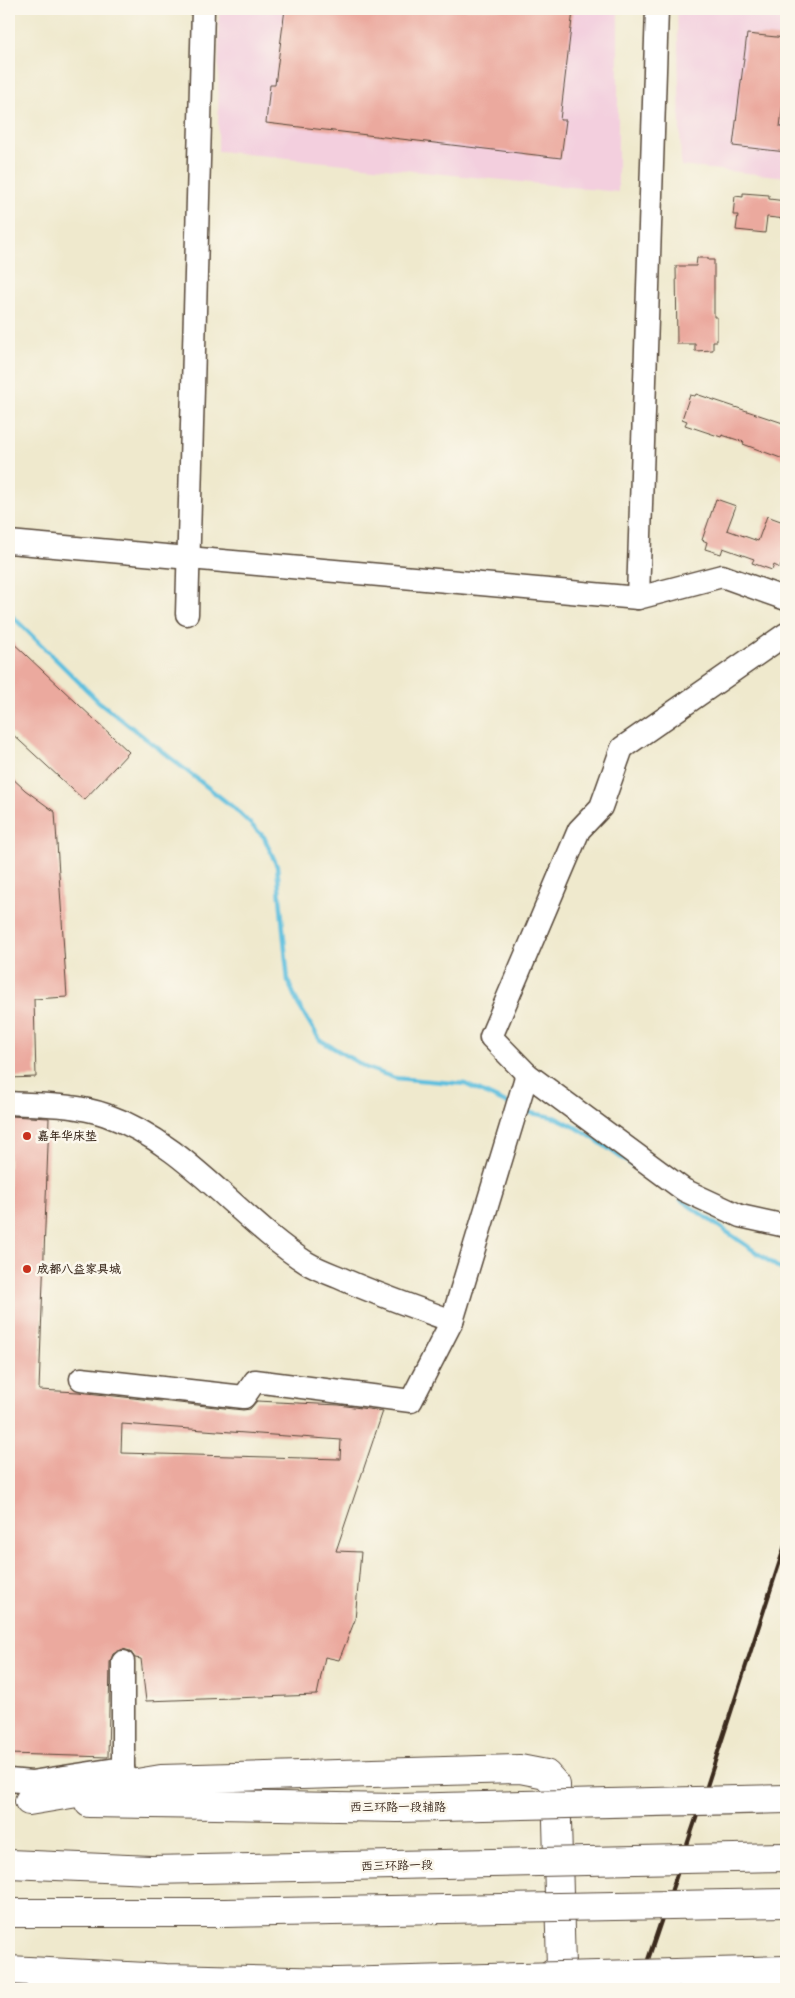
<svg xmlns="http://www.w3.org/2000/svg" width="795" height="1998" font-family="Pangolin,'LXGW WenKai TC',sans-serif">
<rect width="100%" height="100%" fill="#fbf7ec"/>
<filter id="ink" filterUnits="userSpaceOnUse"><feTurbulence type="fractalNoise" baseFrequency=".02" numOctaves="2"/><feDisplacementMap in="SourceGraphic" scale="10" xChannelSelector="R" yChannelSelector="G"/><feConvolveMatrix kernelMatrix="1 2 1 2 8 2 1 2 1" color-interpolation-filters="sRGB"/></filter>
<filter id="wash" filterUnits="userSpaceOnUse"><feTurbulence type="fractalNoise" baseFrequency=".0096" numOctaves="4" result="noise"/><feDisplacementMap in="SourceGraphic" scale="20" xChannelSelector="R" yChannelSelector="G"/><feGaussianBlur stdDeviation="1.12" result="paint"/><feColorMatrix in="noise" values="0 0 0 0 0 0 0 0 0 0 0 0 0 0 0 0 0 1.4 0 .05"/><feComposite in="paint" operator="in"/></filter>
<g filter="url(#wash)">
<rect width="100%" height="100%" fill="#efe9cd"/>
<g fill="#f3cfde">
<polygon points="219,9 618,9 618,192 218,151"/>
<polygon points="677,9 786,9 786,177 681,166"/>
</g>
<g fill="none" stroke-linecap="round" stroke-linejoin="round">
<g stroke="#5fbfde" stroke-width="4.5">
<polyline points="9,613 98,701 234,808 264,837 277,866 288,981 298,1004 320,1040 367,1068 395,1078 465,1084 510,1105"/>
<path d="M522,1110C533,1115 544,1114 556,1118C586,1129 626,1162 654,1181"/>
<polyline points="681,1200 786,1273"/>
</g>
</g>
<g id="blocks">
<g fill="#eba99e" fill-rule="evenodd">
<polygon points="285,9 553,9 573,11 560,120 566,120 561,158 266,123 270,85 275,85"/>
<polygon points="747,34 786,38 786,78 780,127 786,128 786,152 733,146"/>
<polygon points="743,193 769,195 769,199 786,201 786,219 767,217 765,233 736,230 738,215 733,215 735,196 743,197"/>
<polygon points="697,258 708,258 708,260 714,260 714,317 717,317 717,341 713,341 713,350 695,351 695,344 677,344 676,266 696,266"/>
<polygon points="696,394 786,424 786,460 743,444 744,442 722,435 721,437 685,425 687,421 682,419 690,395 695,396"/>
<polygon points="716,499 736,506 727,530 758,541 767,516 786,523 786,551 780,568 774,565 772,570 752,563 754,559 723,548 721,554 705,549 707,542 702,540"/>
<polygon points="9,639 129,752 84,800 9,731"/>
<polygon points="9,775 25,790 55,812 67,997 34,999 36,1077 9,1078"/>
<path d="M9,1116L49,1118L39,1390L78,1392L243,1410L250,1409L257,1401L339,1405L383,1411L336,1551L361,1552L355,1620L339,1660L325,1657L317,1695L146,1701L141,1659L135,1658L130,1651L123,1649L113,1654L110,1662L108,1757L9,1754ZM122,1424L341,1440L340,1459L121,1453Z"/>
</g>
</g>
</g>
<g filter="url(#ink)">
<use href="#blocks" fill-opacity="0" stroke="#564738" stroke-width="1"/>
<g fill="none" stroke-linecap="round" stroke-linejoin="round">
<g stroke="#564738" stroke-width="25">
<g id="minor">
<polyline points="9,542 638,598 722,576 786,599"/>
<polyline points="638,598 657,9"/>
<polyline points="187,614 203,9"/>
<polyline points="786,634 622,748 601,807 579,830 491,1037 527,1074 684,1190 740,1216 786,1226"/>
<path d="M9,1103C41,1105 75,1104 106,1115C186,1143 238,1219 307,1263C317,1269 328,1273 338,1277C375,1294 414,1307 452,1321"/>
<polyline points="81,1379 244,1397 255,1381 411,1401 452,1321 527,1074"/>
<polyline points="123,1662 123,1768 126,1785"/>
<polyline points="9,1780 31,1782 123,1768"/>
</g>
</g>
<g stroke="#564738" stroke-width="30">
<g id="major">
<polyline points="29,1801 161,1779 520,1769 546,1774 556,1785 561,1967 534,1985"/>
<polyline points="89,1803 398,1808"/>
<polyline points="9,1970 166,1978 336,1982"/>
</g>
</g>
<use href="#minor" stroke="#fff" stroke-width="22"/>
<use href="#major" stroke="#fff" stroke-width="28"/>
<polyline stroke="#3b2a1e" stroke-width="4" points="638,1989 707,1786 786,1542"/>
<g stroke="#564738" stroke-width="30" stroke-linecap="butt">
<g id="major-bridge">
<polyline points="398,1808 786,1799"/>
<polyline points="336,1982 786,1970"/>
</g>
</g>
<g stroke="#564738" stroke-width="30" stroke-linecap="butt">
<g id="highway-bridge">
<polyline points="9,1864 151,1870 786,1857"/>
<polyline points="9,1913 224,1913 786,1903"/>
</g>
</g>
<use href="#major-bridge" stroke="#fff" stroke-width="28"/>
<use href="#highway-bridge" stroke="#fff" stroke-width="28"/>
</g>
</g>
<g fill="#c8321e" stroke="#fbf7ec" stroke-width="2">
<circle cx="27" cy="1136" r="5"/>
<circle cx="27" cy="1269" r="5"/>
</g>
<g text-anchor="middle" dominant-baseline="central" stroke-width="5" stroke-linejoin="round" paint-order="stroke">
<g font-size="12" font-weight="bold" fill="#3b2a1e" stroke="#fbf7ec" text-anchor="start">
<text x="37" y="1136">嘉年华床垫</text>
<text x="37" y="1269">成都八益家具城</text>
</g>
<g font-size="12" fill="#3b2a1e" stroke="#fbf7ec">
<text x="398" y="1807">西三环路一段辅路</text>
<text transform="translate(397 1866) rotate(-1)">西三环路一段</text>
</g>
</g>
<rect width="795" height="1998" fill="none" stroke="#fbf7ec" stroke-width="30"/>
</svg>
